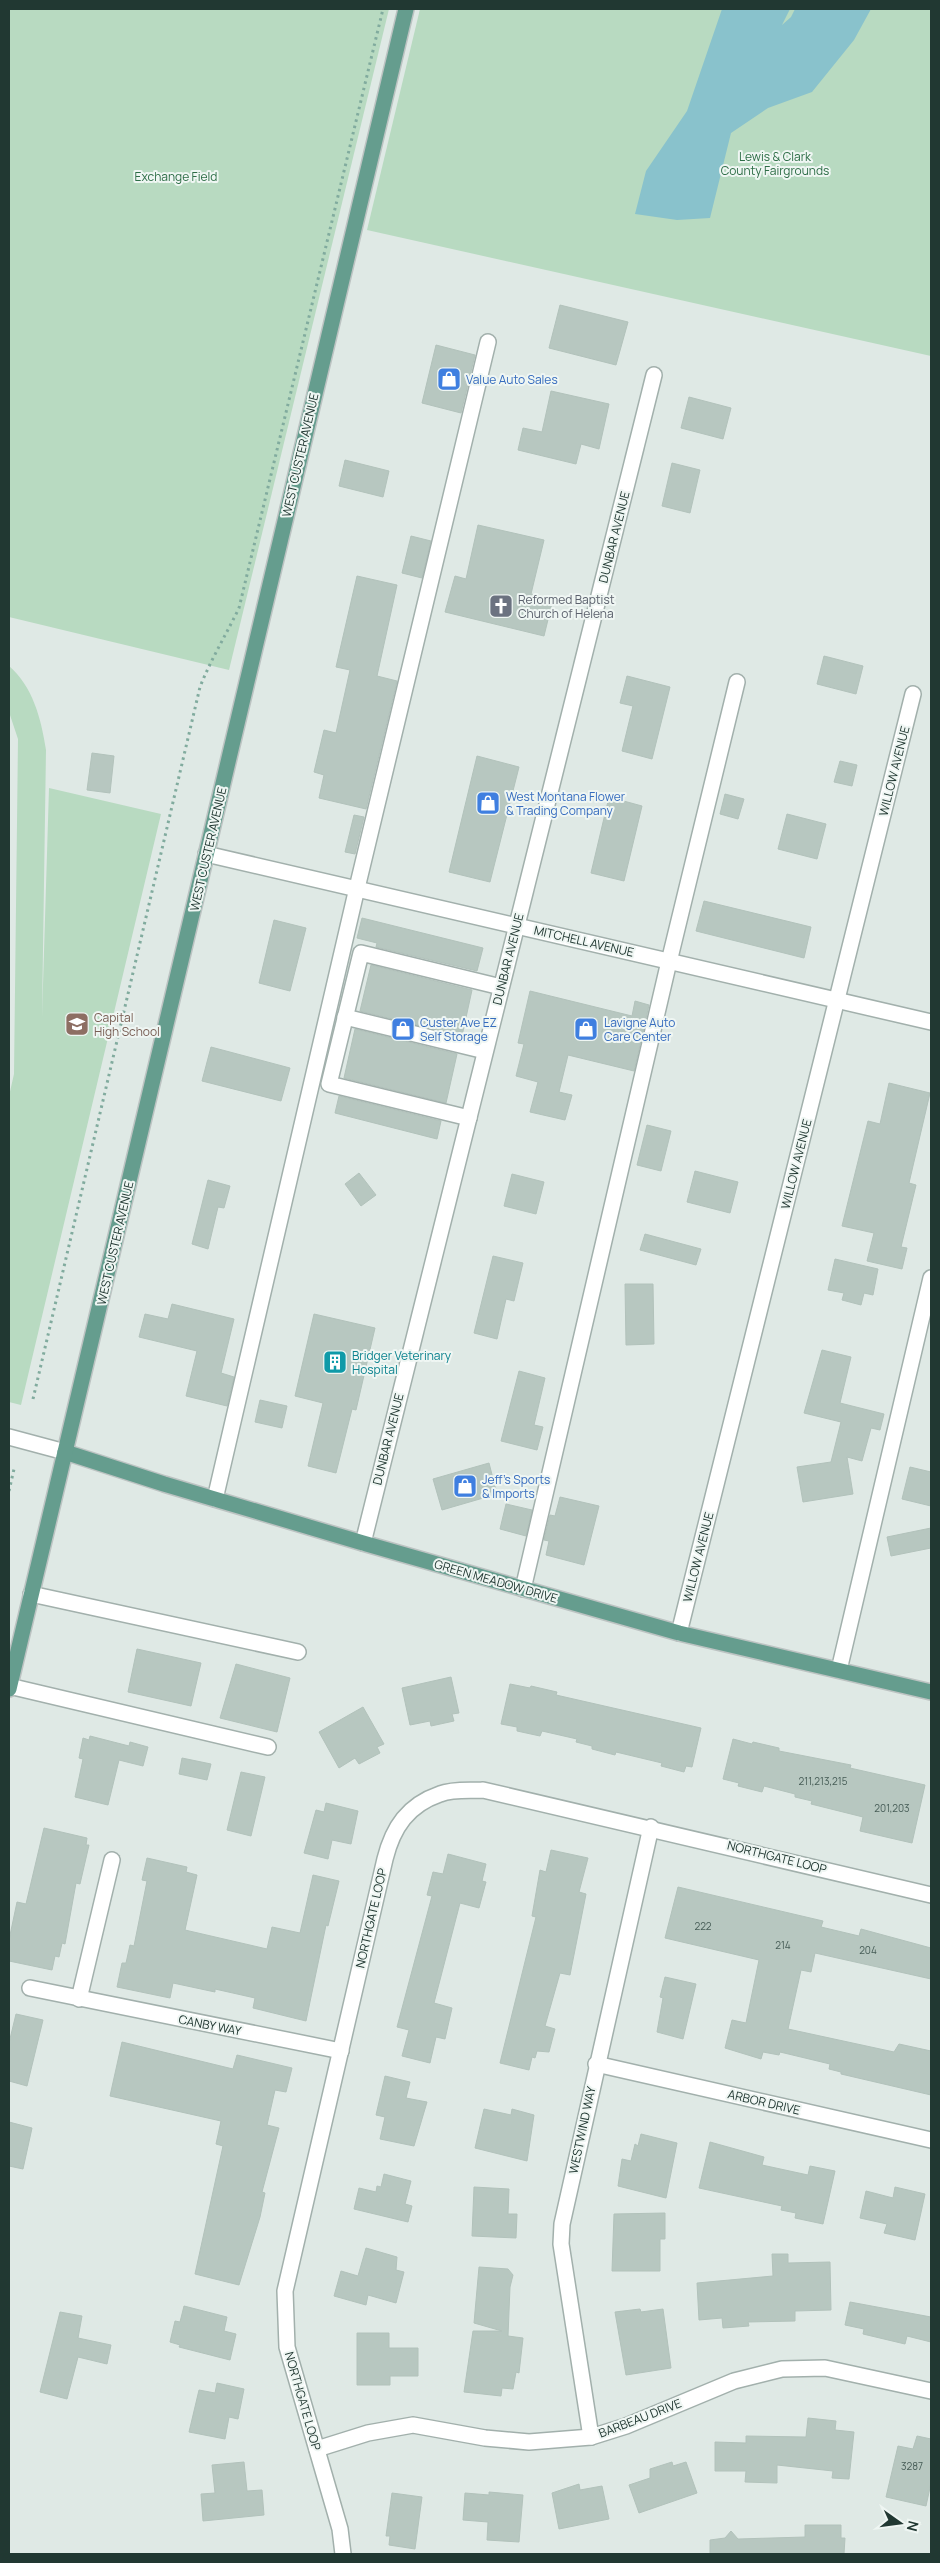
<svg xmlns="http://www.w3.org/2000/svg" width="940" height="2563" font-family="Manrope,sans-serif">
<rect width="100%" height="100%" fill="#dfe9e5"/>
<g fill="#b8dac1">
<polygon points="9,9 389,9 229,670 9,617"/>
<polygon points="420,9 931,9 931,356 367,230"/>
<path d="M9,666C33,687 41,718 46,750L42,1017L49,788L161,814L21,1405L9,1402V1096L14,1074L18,739L9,712Z"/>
</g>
<polygon fill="#89c2cc" points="722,9 790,9 782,25 791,17 795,9 871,9 854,40 812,92 768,108 731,133 710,218 677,220 635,214 646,171 687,111"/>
<g fill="#b7c7c0" stroke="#b2c2bb">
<polygon points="560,305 628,322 616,365 549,348"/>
<polygon points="436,345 475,355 461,413 422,403"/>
<polygon points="551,391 609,404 599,449 581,444 576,464 518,450 523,428 542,432"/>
<polygon points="689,397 731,408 723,439 681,428"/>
<polygon points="345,460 389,471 383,497 339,486"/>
<polygon points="672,463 700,470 690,513 662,506"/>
<polygon points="478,525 544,540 531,594 553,599 544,636 445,612 455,576 466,579"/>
<polygon points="411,536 431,541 422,578 402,573"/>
<polygon points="357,576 397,585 377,676 397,681 366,809 319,798 324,775 314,772 324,730 336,733 350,670 336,667"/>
<polygon points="824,656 863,666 856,694 817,684"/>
<polygon points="627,676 670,687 652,759 622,751 633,706 620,703"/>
<polygon points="92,753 114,756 110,793 87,790"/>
<polygon points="477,756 519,767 490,882 449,872"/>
<polygon points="840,761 857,765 852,786 834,782"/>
<polygon points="725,794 744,799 738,819 720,814"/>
<polygon points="609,797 642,806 624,881 591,873"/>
<polygon points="787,814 826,824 817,859 778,849"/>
<polygon points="354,815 364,817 355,854 345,852"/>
<polygon points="704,901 811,927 804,958 696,931"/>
<polygon points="362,918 483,948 477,971 376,947 377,943 357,938"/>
<polygon points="274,920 306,928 290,991 259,983"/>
<polygon points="371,965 472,990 462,1036 360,1011"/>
<polygon points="530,991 632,1016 635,1001 649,1005 634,1071 568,1055 559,1092 572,1095 565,1120 530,1112 538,1082 516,1076 524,1044 518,1043"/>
<polygon points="355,1029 457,1054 446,1103 344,1078"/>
<polygon points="211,1047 290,1068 281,1101 202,1081"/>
<polygon points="889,1083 930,1093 909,1183 916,1185 901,1247 907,1248 902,1269 867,1261 874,1233 842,1226 868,1121 880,1124"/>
<polygon points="339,1096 441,1121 437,1139 335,1113"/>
<polygon points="647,1125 671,1131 661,1171 637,1165"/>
<polygon points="695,1171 738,1182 730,1213 687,1202"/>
<polygon points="359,1173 376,1195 361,1206 345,1184"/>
<polygon points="512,1174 544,1182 536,1214 504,1206"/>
<polygon points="208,1180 230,1186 224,1208 218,1207 208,1249 192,1244"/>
<polygon points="645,1234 701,1249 696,1265 640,1250"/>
<polygon points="493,1256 523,1263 514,1301 506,1299 497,1339 474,1333"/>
<polygon points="835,1259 878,1269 873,1295 864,1293 861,1305 842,1300 844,1293 828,1290"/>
<polygon points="625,1284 653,1284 654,1344 626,1345"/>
<polygon points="172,1304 234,1319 221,1373 234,1377 227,1406 186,1396 197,1351 139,1337 145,1314 168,1319"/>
<polygon points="314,1314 375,1328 356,1410 352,1409 336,1473 308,1466 323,1403 295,1396"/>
<polygon points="822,1350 851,1357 840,1403 884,1414 880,1430 871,1428 862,1461 847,1457 853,1494 803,1502 797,1467 831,1462 841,1422 804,1413"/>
<polygon points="519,1371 545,1378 534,1425 543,1427 537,1450 501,1441"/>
<polygon points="260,1400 287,1406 282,1428 255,1422"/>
<polygon points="489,1463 497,1494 442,1510 433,1479"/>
<polygon points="910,1467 931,1472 931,1506 902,1499"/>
<polygon points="560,1497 599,1506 584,1565 546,1555 549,1541 544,1540 550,1515 555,1516"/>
<polygon points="506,1504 532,1510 526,1536 500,1529"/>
<polygon points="931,1528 931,1548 891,1556 887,1537"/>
<polygon points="137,1649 201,1663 191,1706 128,1692"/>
<polygon points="236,1664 290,1678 277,1732 220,1718"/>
<polygon points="451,1677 459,1713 452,1714 454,1721 431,1726 430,1721 410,1725 402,1688"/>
<polygon points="510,1684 530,1688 531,1686 557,1692 556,1695 701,1728 692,1767 686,1766 684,1772 661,1766 662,1763 616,1752 615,1755 592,1749 592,1746 576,1742 577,1739 542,1731 540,1736 517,1731 517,1727 501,1724"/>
<polygon points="363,1707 384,1744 377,1747 380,1753 359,1764 355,1758 339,1768 319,1732"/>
<polygon points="90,1736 129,1746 130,1742 148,1747 143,1766 119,1760 108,1805 75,1797 83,1759 79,1758 83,1738 89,1740"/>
<polygon points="733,1739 752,1744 753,1742 779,1748 779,1751 851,1765 850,1768 925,1785 912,1843 860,1831 863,1817 811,1804 812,1801 795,1797 795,1794 764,1786 762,1792 738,1786 739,1783 723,1779"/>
<polygon points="182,1758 211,1764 207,1780 179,1774"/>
<polygon points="241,1772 265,1777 251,1836 227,1830"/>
<polygon points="326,1803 358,1811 351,1844 332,1840 328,1859 304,1853 316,1810 324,1812"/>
<polygon points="44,1828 87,1838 86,1845 89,1845 80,1884 76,1883 65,1944 62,1943 59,1957 55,1956 52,1970 9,1961 9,1940 17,1902 26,1904"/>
<polygon points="551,1850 588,1858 579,1892 586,1894 570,1975 560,1973 545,2026 555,2029 549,2052 537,2051 535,2058 532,2057 529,2070 500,2063 536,1917 532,1916 540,1870 546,1872"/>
<polygon points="448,1854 486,1864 482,1881 486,1882 479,1908 460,1903 434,2003 452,2008 445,2039 436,2037 430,2063 402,2056 409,2030 397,2027 432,1896 427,1895 433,1872 443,1874"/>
<polygon points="147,1858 187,1867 186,1872 197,1875 185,1930 267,1949 272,1927 300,1933 313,1875 339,1881 328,1926 326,1925 306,2021 253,2008 255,1998 215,1989 215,1992 173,1983 170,1998 117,1987 122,1963 126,1963 130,1945 134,1946 147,1881 142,1880"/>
<polygon points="678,1887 823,1921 821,1927 859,1936 861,1929 931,1948 931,1979 815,1953 811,1972 801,1970 788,2029 894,2052 899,2044 931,2051 931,2095 841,2074 841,2072 829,2069 830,2064 780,2052 779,2055 763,2052 761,2059 725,2048 732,2020 746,2023 759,1960 665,1938"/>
<polygon points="665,1977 696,1984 683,2039 657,2032 663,1998 660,1997"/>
<polygon points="16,2014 43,2020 27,2086 9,2081 9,2043"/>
<polygon points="122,2042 233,2069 237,2055 292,2068 286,2092 275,2090 267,2125 279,2128 262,2192 265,2193 260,2217 239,2285 195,2274 223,2146 216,2144 221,2121 110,2096"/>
<polygon points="385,2076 410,2082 406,2098 427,2102 414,2146 380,2139 385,2117 376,2115"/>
<polygon points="484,2109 511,2115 512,2109 534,2115 527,2161 475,2148"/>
<polygon points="9,2122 32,2128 23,2169 9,2166"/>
<polygon points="641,2134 677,2143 666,2198 618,2186 622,2159 631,2161 635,2144 638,2146"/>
<polygon points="710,2142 764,2157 762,2165 808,2175 810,2166 835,2171 823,2224 795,2218 796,2213 781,2210 782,2206 699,2188"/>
<polygon points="384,2174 411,2181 405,2204 412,2206 408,2222 354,2209 359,2188 376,2192 377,2186 381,2187"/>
<polygon points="474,2187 509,2189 508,2214 517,2214 516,2238 472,2236"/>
<polygon points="895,2187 925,2194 915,2240 884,2233 887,2224 860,2218 866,2191 893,2198"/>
<polygon points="665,2213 665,2239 660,2239 660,2271 612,2271 614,2214"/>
<polygon points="366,2248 397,2257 396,2270 404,2272 396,2303 368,2295 366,2305 334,2296 341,2271 358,2276"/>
<polygon points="772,2254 788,2254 788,2263 830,2262 831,2310 795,2311 795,2321 748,2322 749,2326 723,2328 722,2318 699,2320 697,2283 773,2276"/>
<polygon points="479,2267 508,2269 513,2275 510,2287 508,2336 523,2338 519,2373 516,2372 513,2389 502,2388 501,2396 464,2392 473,2331 502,2331 474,2323"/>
<polygon points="850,2302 931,2317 931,2342 907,2336 905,2344 863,2334 864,2329 845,2325"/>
<polygon points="184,2306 227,2317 224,2331 236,2334 230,2360 179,2347 180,2345 170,2342 175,2321 180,2322"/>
<polygon points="640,2309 641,2312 663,2309 671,2368 626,2375 615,2312"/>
<polygon points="60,2312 82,2316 78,2338 111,2345 107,2364 78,2357 67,2399 40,2392"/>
<polygon points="357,2333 389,2333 389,2348 418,2348 418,2376 390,2376 390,2385 357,2385"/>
<polygon points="217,2383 244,2389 238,2419 229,2417 225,2439 189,2432 199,2390 215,2393"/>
<polygon points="808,2418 836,2421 835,2430 854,2432 849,2479 832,2478 833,2471 777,2465 777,2483 745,2482 746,2471 715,2471 715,2442 746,2443 746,2436 806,2437"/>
<polygon points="917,2436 931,2439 931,2483 926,2506 886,2497 898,2446 913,2449"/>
<polygon points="244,2462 247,2491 262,2490 264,2515 203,2521 201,2494 215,2493 212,2465"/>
<polygon points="672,2462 673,2466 686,2462 697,2493 639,2513 629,2485 650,2478 650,2469"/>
<polygon points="579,2484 580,2490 602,2486 609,2519 559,2529 552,2493"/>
<polygon points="489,2492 523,2495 519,2542 487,2540 488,2522 463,2520 465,2493 489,2495"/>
<polygon points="392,2493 422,2497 415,2549 389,2545 390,2536 386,2536"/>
<polygon points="805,2525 841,2525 841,2538 845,2538 844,2554 710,2554 710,2540 725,2538 731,2531 738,2539 805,2537"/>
</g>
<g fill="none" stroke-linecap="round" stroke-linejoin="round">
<g stroke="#a2b0ac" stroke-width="18">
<g id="minor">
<polyline points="206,854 931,1022"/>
<polyline points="345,1017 485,1051"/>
<polyline points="469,1118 329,1084 361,953 501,987"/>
<polyline points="9,1437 65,1452"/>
<polyline points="215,1499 357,888 488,342"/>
<polyline points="363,1543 654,375"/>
<polyline points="523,1589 667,970 737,682"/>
<polyline points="31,1594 298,1652"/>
<polyline points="679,1633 913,694"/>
<polyline points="839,1670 931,1278"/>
<polyline points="9,1686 268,1747"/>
<polyline points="30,1988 341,2051"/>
<polyline points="79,1999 112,1860"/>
<polyline points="596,2064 931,2140"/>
<polyline points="591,2437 561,2244 562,2224 651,1827"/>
<polyline points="317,2449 368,2433 413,2425 485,2438 529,2442 591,2437 626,2426 734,2381 782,2369 825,2368 931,2391"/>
<path d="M343,2554L340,2529L287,2347L285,2291L385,1859C393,1827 408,1805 440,1794C453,1789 470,1791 483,1790L931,1895"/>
</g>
</g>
<g stroke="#bcc3c2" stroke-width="18">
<g id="major">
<polyline points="65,1452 164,1484 363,1543 679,1633 931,1692"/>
<polyline points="9,1689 406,9"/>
</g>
</g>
<g stroke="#81ab9e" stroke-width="3" stroke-dasharray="2.5 4" stroke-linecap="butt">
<path d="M33,1399L200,687C211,659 226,635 239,608L383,9"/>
<polyline points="9,1491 14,1469"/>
</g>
<use href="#minor" stroke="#fff" stroke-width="15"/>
<use href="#major" stroke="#659d8e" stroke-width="15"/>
</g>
<defs>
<g id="shop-square" transform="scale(1.25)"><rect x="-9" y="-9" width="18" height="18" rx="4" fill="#3f7fe0" stroke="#eff6f3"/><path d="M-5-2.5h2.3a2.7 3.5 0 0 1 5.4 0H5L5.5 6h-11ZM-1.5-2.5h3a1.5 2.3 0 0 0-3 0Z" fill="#fff"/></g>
<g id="church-square" transform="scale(1.25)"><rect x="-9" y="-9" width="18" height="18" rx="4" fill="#6b7280" stroke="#eff6f3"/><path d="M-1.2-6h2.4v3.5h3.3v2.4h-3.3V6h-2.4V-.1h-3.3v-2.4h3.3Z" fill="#fff"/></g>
<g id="school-square" transform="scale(1.25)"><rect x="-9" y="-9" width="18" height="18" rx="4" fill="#8d6e63" stroke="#eff6f3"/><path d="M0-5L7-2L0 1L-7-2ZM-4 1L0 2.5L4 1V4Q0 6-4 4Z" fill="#fff"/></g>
<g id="building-square" transform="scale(1.25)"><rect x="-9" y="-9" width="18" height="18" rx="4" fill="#0f9aa8" stroke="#eff6f3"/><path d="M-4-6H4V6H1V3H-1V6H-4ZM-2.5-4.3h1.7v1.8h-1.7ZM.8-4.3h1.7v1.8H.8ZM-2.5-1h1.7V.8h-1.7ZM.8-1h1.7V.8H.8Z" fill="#fff"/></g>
</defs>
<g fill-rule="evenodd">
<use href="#shop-square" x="449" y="379"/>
<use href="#church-square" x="501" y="606"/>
<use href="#shop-square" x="488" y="803"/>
<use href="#school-square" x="77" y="1024"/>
<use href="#shop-square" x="403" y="1029"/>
<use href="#shop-square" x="586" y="1029"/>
<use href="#building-square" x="335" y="1362"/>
<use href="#shop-square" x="465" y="1486"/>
</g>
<g text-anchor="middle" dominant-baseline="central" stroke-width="4" stroke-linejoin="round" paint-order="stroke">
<g font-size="10" fill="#465c56">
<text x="823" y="1781">211,213,215</text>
<text x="892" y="1808">201,203</text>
<text x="703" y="1926">222</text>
<text x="783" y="1945">214</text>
<text x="868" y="1950">204</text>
<text x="912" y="2466">3287</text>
</g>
<g font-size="12" fill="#2d6d46" stroke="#eff6f3">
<text x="775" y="156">Lewis &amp; Clark<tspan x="775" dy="14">County Fairgrounds</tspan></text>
<text x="176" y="176">Exchange Field</text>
</g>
<g font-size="12" fill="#366cbe" stroke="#eff6f3" text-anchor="start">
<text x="466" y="379">Value Auto Sales</text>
<text x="506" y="796">West Montana Flower<tspan x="506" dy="14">&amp; Trading Company</tspan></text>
<text x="420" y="1022">Custer Ave EZ<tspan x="420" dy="14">Self Storage</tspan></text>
<text x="604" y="1022">Lavigne Auto<tspan x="604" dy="14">Care Center</tspan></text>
<text x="482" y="1479">Jeff's Sports<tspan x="482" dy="14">&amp; Imports</tspan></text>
</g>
<g font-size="12" fill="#213832" stroke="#eff6f3">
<text transform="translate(300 455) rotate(-77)">WEST CUSTER AVENUE</text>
<text transform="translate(614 537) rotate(-76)">DUNBAR AVENUE</text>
<text transform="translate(894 771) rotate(-76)">WILLOW AVENUE</text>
<text transform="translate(208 849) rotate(-77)">WEST CUSTER AVENUE</text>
<text transform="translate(584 941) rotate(13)">MITCHELL AVENUE</text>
<text transform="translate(508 959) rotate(-76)">DUNBAR AVENUE</text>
<text transform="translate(796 1164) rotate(-76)">WILLOW AVENUE</text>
<text transform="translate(115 1243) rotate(-77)">WEST CUSTER AVENUE</text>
<text transform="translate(388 1439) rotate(-76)">DUNBAR AVENUE</text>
<text transform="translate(698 1557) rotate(-76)">WILLOW AVENUE</text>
<text transform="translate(496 1581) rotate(16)">GREEN MEADOW DRIVE</text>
<text transform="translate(777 1857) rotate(14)">NORTHGATE LOOP</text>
<text transform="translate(371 1918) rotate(-77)">NORTHGATE LOOP</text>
<text transform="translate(210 2025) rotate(11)">CANBY WAY</text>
<text transform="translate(764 2102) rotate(13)">ARBOR DRIVE</text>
<text transform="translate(582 2130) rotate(-78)">WESTWIND WAY</text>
<text transform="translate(303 2401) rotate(74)">NORTHGATE LOOP</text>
<text transform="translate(640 2418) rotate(-21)">BARBEAU DRIVE</text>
</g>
<g font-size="12" fill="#5b616d" stroke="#eff6f3" text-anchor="start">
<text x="518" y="599">Reformed Baptist<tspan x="518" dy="14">Church of Helena</tspan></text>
</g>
<g font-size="12" fill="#785e54" stroke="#eff6f3" text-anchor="start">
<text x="94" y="1017">Capital<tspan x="94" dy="14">High School</tspan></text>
</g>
<g font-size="12" fill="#0d838f" stroke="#eff6f3" text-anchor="start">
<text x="352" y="1355">Bridger Veterinary<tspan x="352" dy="14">Hospital</tspan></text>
</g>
</g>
<rect width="940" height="2563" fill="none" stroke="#213832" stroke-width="20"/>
<g transform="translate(900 2523) rotate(104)" stroke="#eff6f3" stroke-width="4" paint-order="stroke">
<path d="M0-4L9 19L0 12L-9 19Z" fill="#213832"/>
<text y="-8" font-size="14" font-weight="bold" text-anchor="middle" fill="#213832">N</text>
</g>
</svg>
